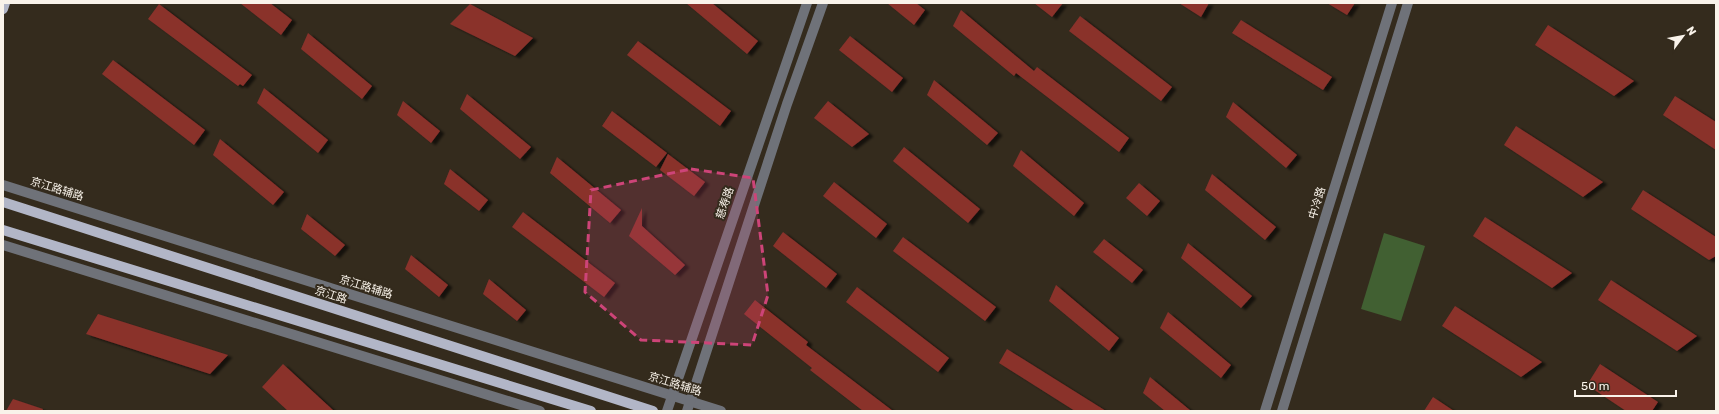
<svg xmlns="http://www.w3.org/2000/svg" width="1719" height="414" font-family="Rubik,'Noto Sans SC',sans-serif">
<defs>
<filter id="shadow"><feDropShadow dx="4.5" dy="2.5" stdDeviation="1" flood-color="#0009"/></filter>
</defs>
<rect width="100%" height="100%" fill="#342b1d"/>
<polygon fill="#416032" points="1384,233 1425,246 1401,321 1361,309"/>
<g fill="#8a312c" filter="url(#shadow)">
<polygon points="240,3 270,3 292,20 281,35"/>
<polygon points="686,3 712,3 758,41 747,54"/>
<polygon points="887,3 916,3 925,10 914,25"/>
<polygon points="1034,3 1063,3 1052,17"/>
<polygon points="1179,3 1209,3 1201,17"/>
<polygon points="1327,3 1355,3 1347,15"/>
<polygon points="159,4 252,75 243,86 240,84 238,86 148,19"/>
<polygon points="470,4 533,38 515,56 450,24"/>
<polygon points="961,10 1034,71 1037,67 1129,138 1119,152 1016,73 1014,76 953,26"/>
<polygon points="1080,16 1172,87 1161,101 1069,31"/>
<polygon points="1241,20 1332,77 1323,90 1232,33"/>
<polygon points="1548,25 1634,81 1614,96 1535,45"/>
<polygon points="308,33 372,86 362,99 301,49"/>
<polygon points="850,36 903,78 892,92 839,50"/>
<polygon points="638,41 731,111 720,126 627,55"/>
<polygon points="113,60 205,130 194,145 102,74"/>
<polygon points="934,80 998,133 987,145 927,95"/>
<polygon points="264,88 328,140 318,153 257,103"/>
<polygon points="467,94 531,147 520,159 460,109"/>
<polygon points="1675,96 1716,122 1716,150 1663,115"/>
<polygon points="403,101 440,131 431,143 397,115"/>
<polygon points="828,101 869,134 852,147 814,118"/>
<polygon points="1233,102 1297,155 1286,168 1226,117"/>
<polygon points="612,111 667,153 656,167 602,126"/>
<polygon points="1516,126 1603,182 1583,197 1504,145"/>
<polygon points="220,139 284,192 273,205 213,155"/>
<polygon points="904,147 980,209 968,223 893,161"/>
<polygon points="1021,150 1084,203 1074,216 1013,166"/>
<polygon points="668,154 705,182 694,196 660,170"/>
<polygon points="557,157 621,210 610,223 550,173"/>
<polygon points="450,169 488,200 479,211 444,184"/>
<polygon points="1212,174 1276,227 1265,240 1205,190"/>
<polygon points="834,182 887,224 876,238 823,196"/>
<polygon points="1139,183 1160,201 1147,216 1126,198"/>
<polygon points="1643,190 1716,237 1716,256 1709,260 1631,209"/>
<polygon points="642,208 642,226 685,265 675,275 629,236"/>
<polygon points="523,212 615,283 604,297 512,227"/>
<polygon points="307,214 345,245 335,256 301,229"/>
<polygon points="1485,217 1572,273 1552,288 1473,236"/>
<polygon points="783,232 837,274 826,288 773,246"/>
<polygon points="903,237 996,307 985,321 893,251"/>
<polygon points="1104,239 1143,270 1132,283 1093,252"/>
<polygon points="1188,243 1252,296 1241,308 1181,258"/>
<polygon points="411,255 448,285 439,297 405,269"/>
<polygon points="489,279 526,310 517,321 483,294"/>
<polygon points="1611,280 1697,336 1677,351 1598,300"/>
<polygon points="1056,285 1119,338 1109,351 1049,301"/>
<polygon points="857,287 949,358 938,372 846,302"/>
<polygon points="755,300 808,342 806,345 893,411 863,411 810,370 812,368 744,314"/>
<polygon points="1455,306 1542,362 1521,377 1442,326"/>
<polygon points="1168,312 1231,365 1221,378 1160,328"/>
<polygon points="98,314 228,355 210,374 86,334"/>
<polygon points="1007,349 1106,411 1075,411 999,363"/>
<polygon points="283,364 334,411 288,411 262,387"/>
<polygon points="1600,364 1658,402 1652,411 1626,411 1587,385"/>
<polygon points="1150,377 1191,411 1165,411 1143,393"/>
<polygon points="1433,397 1454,411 1424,411"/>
<polygon points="13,399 43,409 42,411 6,411"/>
</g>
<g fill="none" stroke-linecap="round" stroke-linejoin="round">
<g stroke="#6f7279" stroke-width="10">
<polyline points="3,185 721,411"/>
<polyline points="3,245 540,411"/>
</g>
<g stroke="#6f7279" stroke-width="10">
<polyline points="667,411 807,3"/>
<polyline points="687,411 787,104 823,3"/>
<polyline points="1265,411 1392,3"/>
<polyline points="1282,411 1408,3"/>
</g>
<g stroke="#b2b6c7" stroke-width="10">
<polyline points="3,9 5,3"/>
<polyline points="3,202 653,411"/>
<polyline points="3,230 591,411"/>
</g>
</g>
<path fill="#cd4478" fill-opacity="0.2" stroke="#cd4478" stroke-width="3" stroke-dasharray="8 5" stroke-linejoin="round" d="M691,169L753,178L768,295L752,345L641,340L585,292L591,190Z"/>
<g text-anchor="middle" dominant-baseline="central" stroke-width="4" stroke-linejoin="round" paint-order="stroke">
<g font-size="11" fill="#f9f3ea" stroke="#342b1d">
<text transform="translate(57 189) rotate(17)">京江路辅路</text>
<text transform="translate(725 203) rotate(-71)">慈寿路</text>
<text transform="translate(1317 203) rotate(-73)">中冷路</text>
<text transform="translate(366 287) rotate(17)">京江路辅路</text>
<text transform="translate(331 295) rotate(18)">京江路</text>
<text transform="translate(675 384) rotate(17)">京江路辅路</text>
</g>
</g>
<rect width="1719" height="414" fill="none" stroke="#f9f3ea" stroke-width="8"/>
<g transform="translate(1683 36) rotate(58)" stroke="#342b1d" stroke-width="3" paint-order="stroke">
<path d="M0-3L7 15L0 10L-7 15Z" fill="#f9f3ea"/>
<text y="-6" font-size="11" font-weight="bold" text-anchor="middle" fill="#f9f3ea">N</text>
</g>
<path d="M1575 390v6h101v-6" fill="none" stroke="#f9f3ea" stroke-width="2"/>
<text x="1581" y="390" font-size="12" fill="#f9f3ea" stroke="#342b1d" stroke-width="3" paint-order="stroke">50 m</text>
</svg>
